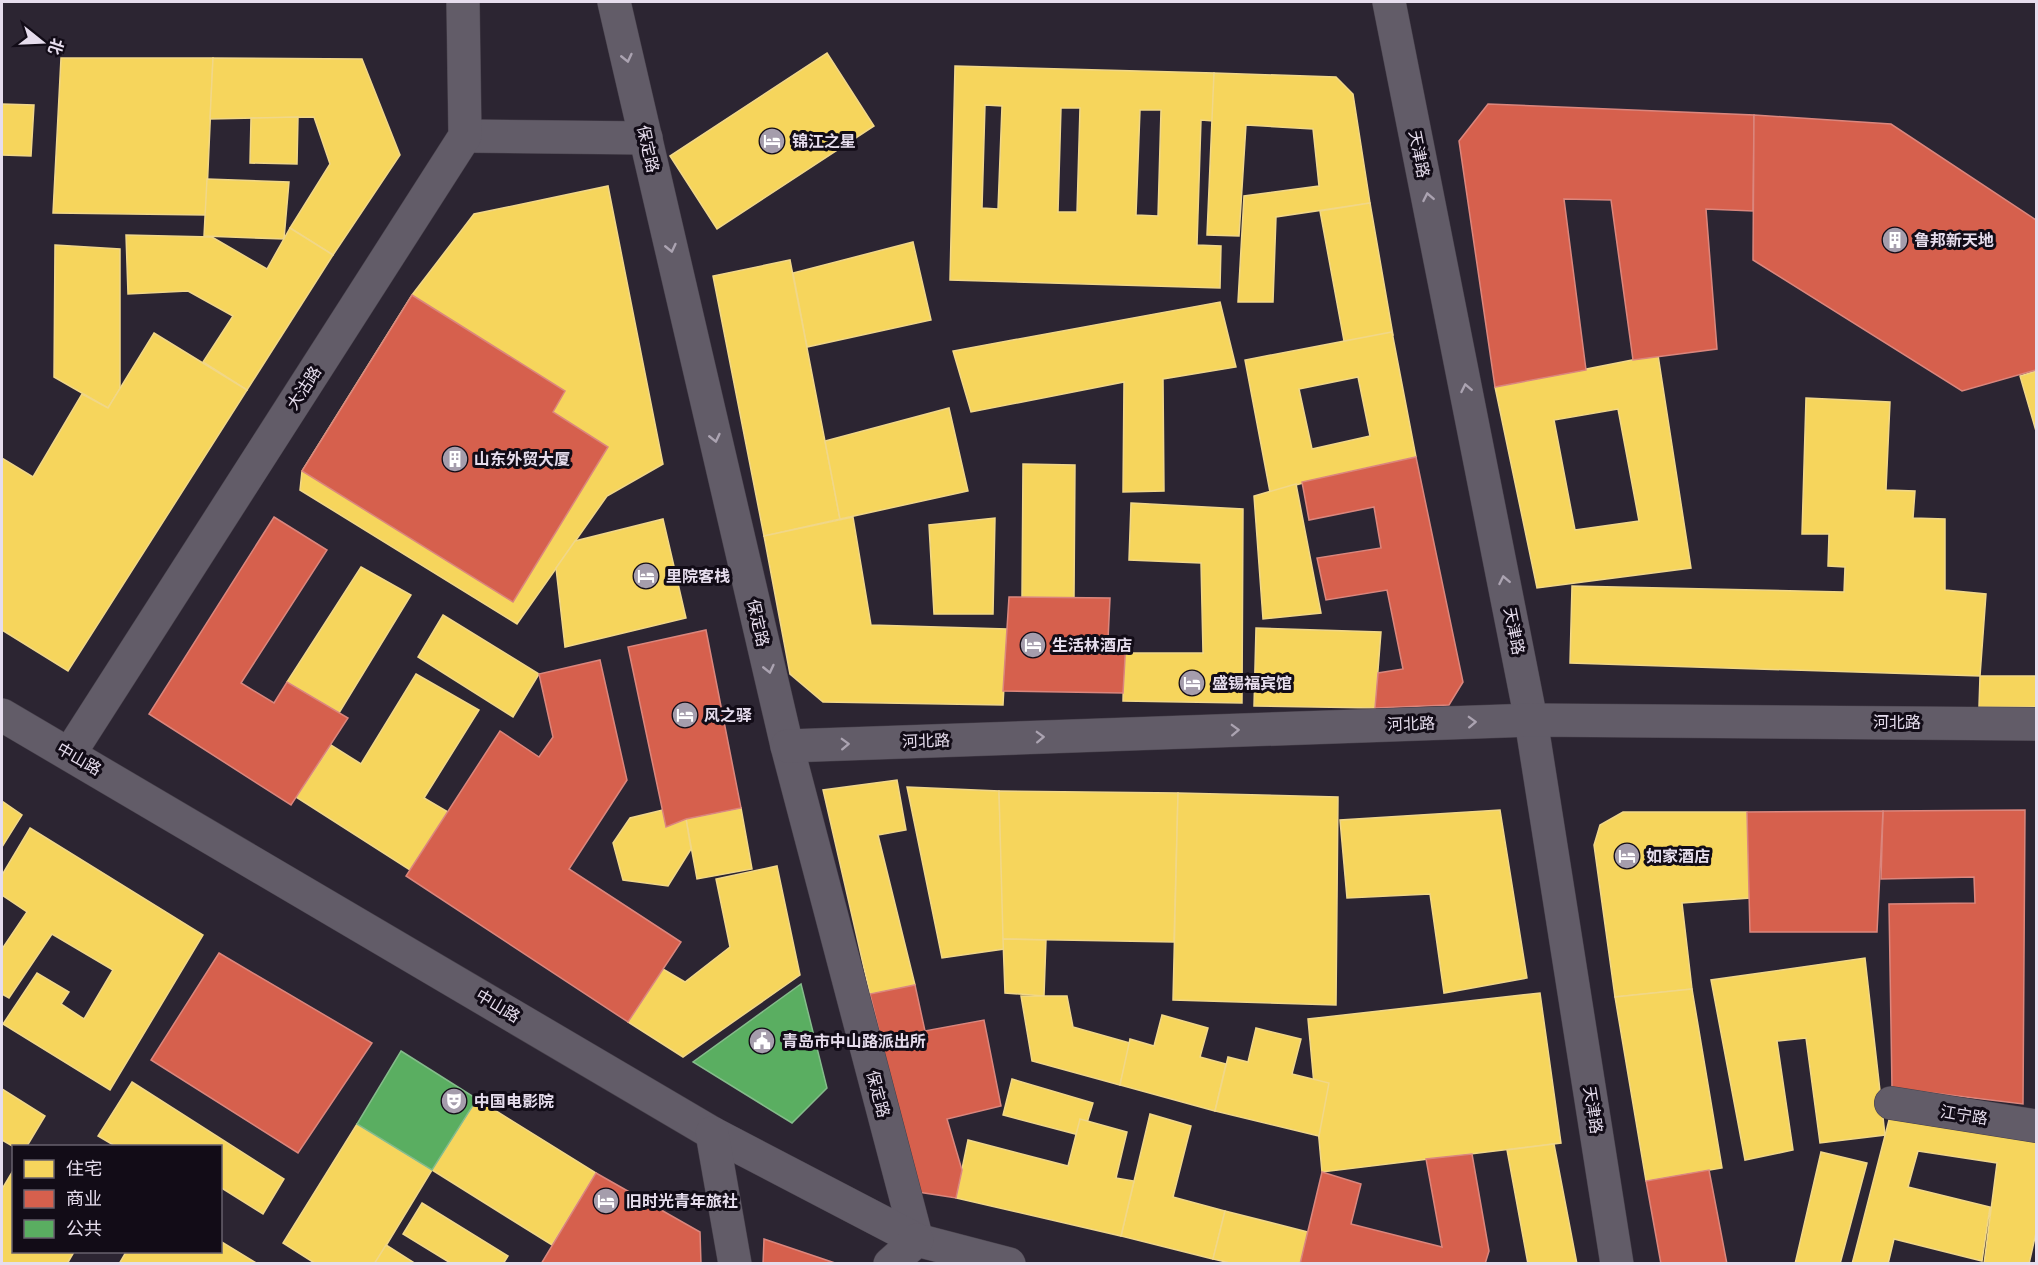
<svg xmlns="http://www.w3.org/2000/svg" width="2038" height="1265" font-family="'Fira Sans','Noto Sans SC',sans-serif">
<rect width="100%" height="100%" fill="#2c2532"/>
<g fill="#f6d55c" stroke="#f1d788" stroke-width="1.5" fill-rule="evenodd">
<polygon points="827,53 874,126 717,229 670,156"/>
<polygon points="61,58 213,58 206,215 53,213"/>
<polygon points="213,58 362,59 400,155 333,255 290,228 330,164 314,117 210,119"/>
<path d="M955,66L1214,73L1213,121L1201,120L1197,245L1221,246L1220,288L950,280ZM985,105L1002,106L998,209L982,208ZM1061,108H1080L1077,212H1058ZM1140,110H1161L1158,216L1136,215Z"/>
<polygon points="1214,73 1336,77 1353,94 1370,203 1276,217 1273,302 1238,302 1244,196 1319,186 1313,129 1246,125 1239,236 1207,235"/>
<polygon points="2,104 34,105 31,156 2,155"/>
<polygon points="298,117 297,164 250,163 251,118"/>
<polygon points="207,179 289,182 284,239 204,236"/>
<polygon points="608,186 663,464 607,496 517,624 300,490 302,471 412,295 474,214"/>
<polygon points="1370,203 1393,335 1344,341 1320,211"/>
<polygon points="290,228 333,255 247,390 203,362 233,316 188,291 128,294 126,235 212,237 267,269"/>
<polygon points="913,242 931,320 807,347 793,273"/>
<polygon points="55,245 120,249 120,389 108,408 54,377"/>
<polygon points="790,260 840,519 764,536 713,276"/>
<polygon points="1220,302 1236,367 1163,379 1164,491 1123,492 1124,382 971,412 953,351"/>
<path d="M1392,332L1416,457L1318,479L1270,492L1245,360ZM1358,377L1370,436L1312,449L1299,389Z"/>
<polygon points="154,333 247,390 68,671 2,630 2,458 33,477 82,394 108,408"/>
<path d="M1658,355L1691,568L1537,588L1495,387ZM1618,409L1639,521L1575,530L1554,420Z"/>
<polygon points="2036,371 2036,431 2020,376"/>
<polygon points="1806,398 1890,402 1886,490 1915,491 1913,518 1945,519 1945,590 1986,594 1980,676 1570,663 1572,586 1844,592 1845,567 1828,566 1829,534 1802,534"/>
<polygon points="949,408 968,491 840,519 825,441"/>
<polygon points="1023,464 1075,465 1074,598 1022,597"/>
<polygon points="1296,484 1321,613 1263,619 1254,496"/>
<polygon points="1131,503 1243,509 1242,703 1123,701 1124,653 1203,653 1201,563 1129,560"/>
<polygon points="853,517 871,625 1007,629 1003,705 823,702 790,674 764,536"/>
<polygon points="995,518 993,614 934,614 929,525"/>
<polygon points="663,519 686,618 565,647 556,568 575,541"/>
<polygon points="361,567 411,595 339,713 287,682"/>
<polygon points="443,615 539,674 513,717 418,657"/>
<polygon points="1256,628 1381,632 1375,708 1254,706"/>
<polygon points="416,674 479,710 424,798 448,812 410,870 296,797 331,745 361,764"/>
<polygon points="1980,676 2036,676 2036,707 1979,707"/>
<polygon points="897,780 906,830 878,835 915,985 870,994 823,790"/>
<polygon points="907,787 999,791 1004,949 942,958"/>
<polygon points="999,791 1178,793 1174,942 1003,939"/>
<polygon points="1178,793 1338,797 1336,1005 1173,1000"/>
<polygon points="2,801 22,815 2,847"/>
<polygon points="741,808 752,869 697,879 686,819"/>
<polygon points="663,810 666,827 686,819 691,849 668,886 623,880 613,843 630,818"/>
<polygon points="1500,810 1527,978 1444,993 1430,894 1347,898 1340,820"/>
<polygon points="1623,812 1747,812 1750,898 1682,903 1692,989 1615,997 1594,845 1600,825"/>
<polygon points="30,828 203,935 110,1090 3,1024 37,973 69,992 61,1004 84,1019 113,970 52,934 9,998 2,994 2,949 27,912 2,895 2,875"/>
<polygon points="777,866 800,975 683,1057 628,1022 663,969 685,982 730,947 716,879"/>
<polygon points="1003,939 1046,940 1044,996 1005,993"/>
<polygon points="1865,958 1885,1135 1820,1143 1806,1038 1777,1041 1793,1150 1745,1160 1711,980"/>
<polygon points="1692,989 1722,1168 1646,1181 1615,997"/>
<polygon points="1540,993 1561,1143 1322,1172 1308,1019"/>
<polygon points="1021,996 1067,996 1073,1027 1130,1043 1120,1085 1032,1061"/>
<polygon points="1162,1015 1208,1028 1200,1057 1226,1064 1215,1111 1120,1085 1130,1039 1154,1046"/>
<polygon points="1256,1028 1301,1039 1292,1074 1329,1083 1319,1136 1215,1111 1228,1057 1248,1062"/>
<polygon points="1012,1079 1093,1103 1083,1136 1003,1115"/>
<polygon points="132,1082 284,1179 263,1214 220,1187 220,1146 115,1146 98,1136"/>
<polygon points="2,1089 45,1116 27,1146 14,1147 2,1140"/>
<polygon points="477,1099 596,1173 552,1245 432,1170"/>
<polygon points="1150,1114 1191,1126 1173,1197 1225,1211 1213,1259 1121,1236"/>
<polygon points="1890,1116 2036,1137 2036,1233 2029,1264 1984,1264 1997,1163 1918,1151 1908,1187 1990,1207 1982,1261 1894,1239 1888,1264 1852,1264"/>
<polygon points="1080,1119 1127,1132 1116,1178 1134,1181 1121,1236 956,1198 968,1140 1068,1166"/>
<polygon points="357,1124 432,1170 375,1264 316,1264 283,1243"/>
<polygon points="1554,1144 1577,1264 1528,1264 1507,1150"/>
<polygon points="1821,1152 1867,1163 1840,1264 1795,1264"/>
<polygon points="14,1169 14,1252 74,1252 67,1264 2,1264 2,1189"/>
<polygon points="422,1203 508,1256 503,1264 452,1264 403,1234"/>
<polygon points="1225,1211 1308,1232 1300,1264 1234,1264 1213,1259"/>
<polygon points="220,1241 258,1264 119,1264 126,1252 220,1252"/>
<polygon points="386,1245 416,1264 374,1264"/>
</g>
<g fill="#d6604d" stroke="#db867d" stroke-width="1.5">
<polygon points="1488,104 1754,115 1753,211 1706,209 1717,349 1633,360 1611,200 1564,199 1586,370 1495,387 1459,141"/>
<polygon points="1754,115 1891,124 2036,220 2036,370 1962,391 1753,260"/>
<polygon points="412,295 565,391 553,412 608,447 513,602 302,471"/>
<polygon points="1416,457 1463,682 1449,705 1375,708 1378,673 1403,669 1387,590 1326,600 1317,558 1381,548 1374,507 1309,520 1302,482"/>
<polygon points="274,517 327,550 241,683 274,703 287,682 348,718 291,805 149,714"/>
<polygon points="1009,597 1110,598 1108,640 1126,641 1123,693 1003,691"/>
<polygon points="706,630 741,808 686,819 666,827 628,647"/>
<polygon points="600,660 627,780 569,869 681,942 628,1022 406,876 500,731 539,757 553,737 539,674"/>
<polygon points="2025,810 2023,1104 1892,1088 1889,904 1975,903 1974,877 1881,879 1883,811"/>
<polygon points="1883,811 1877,932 1750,932 1747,812"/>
<polygon points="219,953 372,1043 298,1153 151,1060"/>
<polygon points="915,985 925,1031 984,1020 1001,1106 947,1119 962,1170 956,1198 918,1192 870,994"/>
<polygon points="1472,1154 1489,1251 1485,1264 1300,1264 1322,1172 1361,1184 1351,1224 1442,1247 1426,1159"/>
<polygon points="1709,1170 1727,1264 1661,1264 1646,1181"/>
<polygon points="596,1173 700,1232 701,1264 541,1264"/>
<polygon points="764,1239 838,1264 763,1264"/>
</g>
<g fill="#5aae61" stroke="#84bc8b" stroke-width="1.5">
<polygon points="801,984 827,1088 792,1123 693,1062"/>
<polygon points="401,1051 477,1099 432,1170 357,1124"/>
</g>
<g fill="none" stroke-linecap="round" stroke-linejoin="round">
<g stroke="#47404b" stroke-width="34">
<g id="minor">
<polyline points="614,2 787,746 917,1240"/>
<polyline points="1389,2 1531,720 1617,1264"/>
<polyline points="465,136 646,138"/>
<polyline points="2,715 712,1133 917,1240 1009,1264"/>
<polyline points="787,746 1531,720 2036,724"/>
<polyline points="70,753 465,136 463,2"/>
<polyline points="1891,1103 2036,1126"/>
<polyline points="712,1133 735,1264"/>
<polyline points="890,1264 917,1240"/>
</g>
</g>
<use href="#minor" stroke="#625c68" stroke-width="33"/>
</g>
<defs><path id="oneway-chevron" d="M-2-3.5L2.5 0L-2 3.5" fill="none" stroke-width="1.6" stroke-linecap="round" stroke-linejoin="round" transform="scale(1.5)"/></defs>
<g stroke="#aba3b1">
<use href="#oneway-chevron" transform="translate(627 58) rotate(77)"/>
<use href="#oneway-chevron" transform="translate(1428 197) rotate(-101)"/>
<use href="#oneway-chevron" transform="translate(671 248) rotate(77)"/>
<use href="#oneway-chevron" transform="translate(1466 388) rotate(-101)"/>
<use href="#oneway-chevron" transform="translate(715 438) rotate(77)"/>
<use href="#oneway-chevron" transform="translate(1504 580) rotate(-101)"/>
<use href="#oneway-chevron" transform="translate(769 669) rotate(77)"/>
<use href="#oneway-chevron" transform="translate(1472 722) rotate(-2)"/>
<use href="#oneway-chevron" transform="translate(1235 730) rotate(-2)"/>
<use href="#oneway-chevron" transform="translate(1040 737) rotate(-2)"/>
<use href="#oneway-chevron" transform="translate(845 744) rotate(-2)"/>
</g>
<defs>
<g id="hotel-disc" transform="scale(1.35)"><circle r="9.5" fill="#a59dac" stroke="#120c17"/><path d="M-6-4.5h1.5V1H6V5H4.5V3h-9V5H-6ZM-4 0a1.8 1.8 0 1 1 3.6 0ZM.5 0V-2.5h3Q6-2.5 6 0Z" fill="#fff"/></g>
<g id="building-disc" transform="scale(1.35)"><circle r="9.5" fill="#a59dac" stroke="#120c17"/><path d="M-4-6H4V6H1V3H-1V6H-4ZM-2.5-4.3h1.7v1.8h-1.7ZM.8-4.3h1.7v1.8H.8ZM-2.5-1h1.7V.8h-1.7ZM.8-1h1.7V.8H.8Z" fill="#fff"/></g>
<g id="civic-disc" transform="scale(1.35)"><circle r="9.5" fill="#a59dac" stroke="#120c17"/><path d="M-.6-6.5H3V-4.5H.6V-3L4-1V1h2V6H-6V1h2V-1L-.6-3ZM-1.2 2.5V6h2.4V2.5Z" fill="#fff"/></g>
<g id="theatre-disc" transform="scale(1.35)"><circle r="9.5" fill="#a59dac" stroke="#120c17"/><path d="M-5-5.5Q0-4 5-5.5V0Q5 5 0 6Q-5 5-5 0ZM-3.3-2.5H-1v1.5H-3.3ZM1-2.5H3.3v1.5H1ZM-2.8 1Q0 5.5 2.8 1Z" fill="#fff"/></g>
</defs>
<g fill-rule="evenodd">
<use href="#hotel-disc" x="772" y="141"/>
<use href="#building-disc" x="1895" y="240"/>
<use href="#building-disc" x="455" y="459"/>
<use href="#hotel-disc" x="646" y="576"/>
<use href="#hotel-disc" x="1033" y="645"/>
<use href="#hotel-disc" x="1192" y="683"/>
<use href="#hotel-disc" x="685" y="715"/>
<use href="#hotel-disc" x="1627" y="856"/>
<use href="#civic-disc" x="762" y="1041"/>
<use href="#theatre-disc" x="454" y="1101"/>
<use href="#hotel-disc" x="606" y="1201"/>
</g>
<g text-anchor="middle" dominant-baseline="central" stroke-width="6" stroke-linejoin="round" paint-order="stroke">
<g font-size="16" font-weight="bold" fill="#e6dded" stroke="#120c17" text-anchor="start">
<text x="792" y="141">锦江之星</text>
<text x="1914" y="240">鲁邦新天地</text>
<text x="474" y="459">山东外贸大厦</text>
<text x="666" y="576">里院客栈</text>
<text x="1052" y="645">生活林酒店</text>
<text x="1212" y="683">盛锡福宾馆</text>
<text x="704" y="715">风之驿</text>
<text x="1646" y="856">如家酒店</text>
<text x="782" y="1041">青岛市中山路派出所</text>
<text x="474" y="1101">中国电影院</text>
<text x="626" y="1201">旧时光青年旅社</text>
</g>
<g font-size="16" fill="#e6dded" stroke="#120c17">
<text transform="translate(648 149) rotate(77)">保定路</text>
<text transform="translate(1419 154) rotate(79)">天津路</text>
<text transform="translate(304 388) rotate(-57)">大沽路</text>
<text transform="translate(758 623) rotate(77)">保定路</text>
<text transform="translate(1514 631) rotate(79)">天津路</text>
<text x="1897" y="722">河北路</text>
<text transform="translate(1411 724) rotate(-2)">河北路</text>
<text transform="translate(926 741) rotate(-2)">河北路</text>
<text transform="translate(79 759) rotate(30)">中山路</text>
<text transform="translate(498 1006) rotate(31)">中山路</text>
<text transform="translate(878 1094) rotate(75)">保定路</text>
<text transform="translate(1593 1110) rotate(81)">天津路</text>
<text transform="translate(1964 1115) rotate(9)">江宁路</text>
</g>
</g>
<rect width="2038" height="1265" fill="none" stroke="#e6dded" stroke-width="6"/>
<rect x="12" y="1145" width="210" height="108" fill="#120c17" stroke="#67606d" stroke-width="1.5"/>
<rect x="24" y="1160" width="30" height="18" fill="#f6d55c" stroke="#67606d" stroke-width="1.5"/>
<text x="66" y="1175" font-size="18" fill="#e6dded">住宅</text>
<rect x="24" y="1190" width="30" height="18" fill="#d6604d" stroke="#67606d" stroke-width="1.5"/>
<text x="66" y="1205" font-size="18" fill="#e6dded">商业</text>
<rect x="24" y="1220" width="30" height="18" fill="#5aae61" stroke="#67606d" stroke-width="1.5"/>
<text x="66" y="1235" font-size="18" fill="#e6dded">公共</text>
<g transform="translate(42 42) rotate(108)" stroke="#120c17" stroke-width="4.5" paint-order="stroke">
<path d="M0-4.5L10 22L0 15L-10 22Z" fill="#e6dded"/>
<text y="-9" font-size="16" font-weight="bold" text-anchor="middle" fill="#e6dded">北</text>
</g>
</svg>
